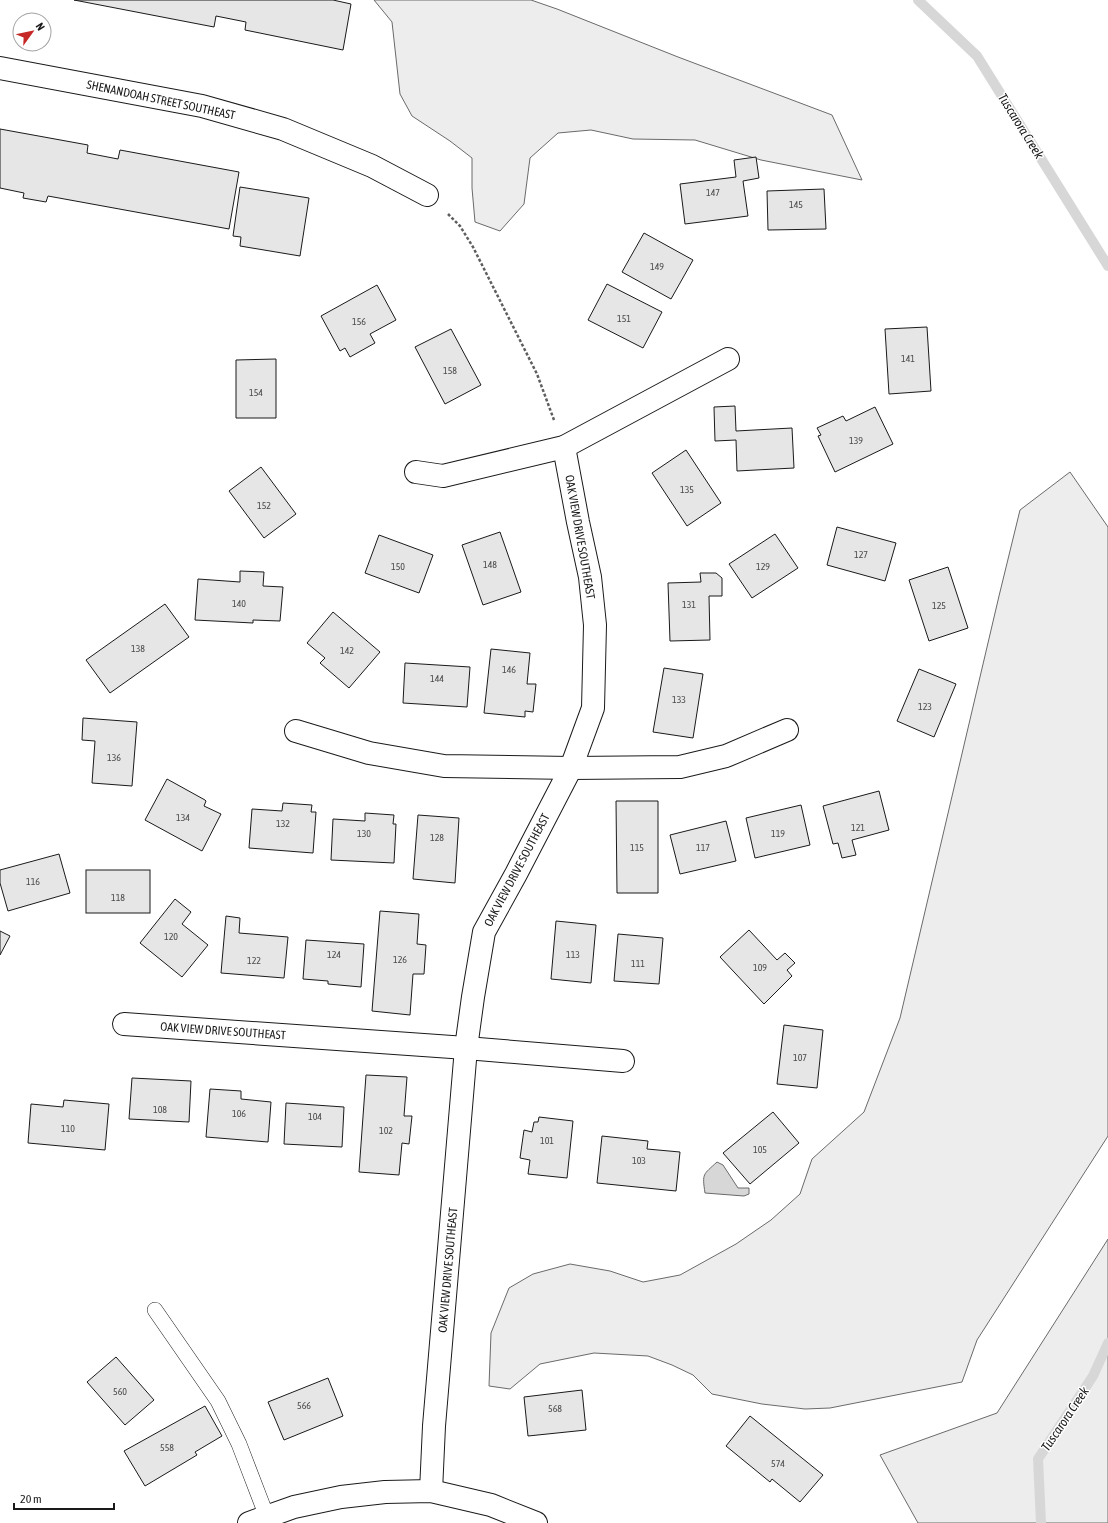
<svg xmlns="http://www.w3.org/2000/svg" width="1108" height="1523" font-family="'Asap Condensed',sans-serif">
<rect width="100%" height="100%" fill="#fff"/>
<g fill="#ededed" stroke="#6a6a6a">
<polygon points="374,0 531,0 557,9 678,57 832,115 862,180 761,160 695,140 633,139 591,130 558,133 530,158 524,204 500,231 475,222 472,188 472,158 450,141 412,116 400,94 392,22"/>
<polygon points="1070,472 1108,527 1108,1136 977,1340 962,1382 830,1408 805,1409 762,1404 712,1394 693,1375 672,1365 648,1356 594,1353 540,1364 510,1389 489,1386 491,1333 509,1288 533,1274 570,1264 610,1271 643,1282 680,1275 736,1244 771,1220 800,1194 812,1159 864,1112 900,1018 999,596 1020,510"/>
<polygon points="1108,1239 1108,1523 918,1523 880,1455 997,1413"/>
</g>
<path fill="#d7d7d7" stroke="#6a6a6a" d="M717,1162L723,1165L738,1188H749V1194L744,1196L705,1193C702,1173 703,1175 717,1162Z"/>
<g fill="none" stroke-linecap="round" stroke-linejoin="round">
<g stroke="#d7d7d7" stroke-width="10">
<polyline points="918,0 977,56 1108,266"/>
<polyline points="1041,1523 1038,1459 1093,1376 1108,1343"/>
</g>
</g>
<g fill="#e6e6e6" stroke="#1a1a1a">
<polygon points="74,0 333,0 351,4 343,50 245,30 246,22 216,16 214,27"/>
<polygon points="0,129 88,145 87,153 118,159 120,150 239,172 229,229 48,196 46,202 23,198 24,193 0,188"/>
<polygon points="756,157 759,178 743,181 748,216 685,224 680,184 736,177 734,160"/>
<polygon points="240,187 309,198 300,256 240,246 241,237 233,236"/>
<polygon points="824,189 826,229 768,230 767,191"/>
<polygon points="644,233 693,260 671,299 622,272"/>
<polygon points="607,284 662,312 643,348 588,320"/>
<polygon points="377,285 396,320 370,334 375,343 350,357 345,348 340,351 321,316"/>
<polygon points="927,327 931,391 889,394 885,329"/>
<polygon points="451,329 481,385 445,404 415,347"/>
<polygon points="276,359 276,418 236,418 236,360"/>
<polygon points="735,406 736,431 792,428 794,468 737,471 736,440 715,441 714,407"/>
<polygon points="875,407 893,444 835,472 818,436 821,435 817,428 843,416 846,421"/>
<polygon points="686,450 721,503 687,526 652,473"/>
<polygon points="261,467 296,514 264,538 229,491"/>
<polygon points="837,527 896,543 885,581 827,565"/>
<polygon points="500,532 521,592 483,605 462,545"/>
<polygon points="775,534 798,568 752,598 729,564"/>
<polygon points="379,535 433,555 419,593 365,573"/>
<polygon points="948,567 968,628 929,641 909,580"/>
<polygon points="240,571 264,572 263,586 283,587 280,621 253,620 253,623 195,620 198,579 240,582"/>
<polygon points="700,573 716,573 722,578 722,596 709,596 710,640 670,641 668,583 701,582"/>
<polygon points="165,604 189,637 110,693 86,660"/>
<polygon points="333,612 380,652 349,688 320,663 325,658 307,643"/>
<polygon points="491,649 530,653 527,684 536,684 533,712 525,711 525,717 484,713"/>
<polygon points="405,663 470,667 467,707 403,703"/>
<polygon points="664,668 703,674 693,738 653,732"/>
<polygon points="919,669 956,684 934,737 897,721"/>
<polygon points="83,718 137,722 132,786 92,783 95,741 82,740"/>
<polygon points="167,779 205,800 206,801 204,806 221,814 202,851 145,820"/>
<polygon points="879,791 889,830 852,840 856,855 842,858 838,843 833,844 823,806"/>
<polygon points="616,801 658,801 658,893 617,893"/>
<polygon points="283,803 312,805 311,812 316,812 313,853 249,848 252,809 282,811"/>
<polygon points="801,805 810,845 755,858 746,818"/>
<polygon points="365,813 394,815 393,824 396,824 394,863 331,860 333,819 365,821"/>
<polygon points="418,815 459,818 455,883 413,879"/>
<polygon points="726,821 736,861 680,874 670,835"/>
<polygon points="59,854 70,893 8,911 0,883 0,870"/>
<rect x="86" y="870" width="64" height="43"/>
<polygon points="175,899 191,912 182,924 208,945 182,977 140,943"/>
<polygon points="380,911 419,914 417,944 426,945 424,974 413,974 410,1015 372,1011"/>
<polygon points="226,916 240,918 239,933 288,937 284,978 221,973"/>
<polygon points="556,921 596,925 591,983 551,979"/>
<polygon points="749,930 777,960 785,953 795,963 787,970 792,976 764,1004 720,957"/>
<polygon points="0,931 10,936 0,955"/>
<polygon points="618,934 663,938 659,984 614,981"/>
<polygon points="306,940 364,944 361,987 328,984 328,981 303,979"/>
<polygon points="784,1025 823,1030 817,1088 777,1084"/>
<polygon points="366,1075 407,1077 404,1116 412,1116 409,1144 402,1143 399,1175 359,1172"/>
<polygon points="132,1078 191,1081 189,1122 129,1119"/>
<polygon points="210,1089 241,1091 241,1099 271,1102 268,1142 206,1137"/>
<polygon points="64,1100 109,1104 105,1150 28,1143 31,1104 63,1107"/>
<polygon points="286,1103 344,1107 342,1147 284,1144"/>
<polygon points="773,1112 799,1143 750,1184 723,1153"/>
<polygon points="539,1117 573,1121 567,1178 528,1174 530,1160 520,1158 524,1130 532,1132 534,1122 538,1122"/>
<polygon points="602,1136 648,1141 647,1149 680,1152 676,1191 597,1183"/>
<polygon points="116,1357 154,1400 125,1425 87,1382"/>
<polygon points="328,1378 343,1416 284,1440 268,1402"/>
<polygon points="582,1390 586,1430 528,1436 524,1397"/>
<polygon points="205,1406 222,1436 195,1452 197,1455 145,1486 124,1451"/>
<polygon points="750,1416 823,1475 800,1502 772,1479 770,1482 726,1446"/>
</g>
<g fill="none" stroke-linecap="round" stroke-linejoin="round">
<g stroke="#1a1a1a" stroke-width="16">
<polyline id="lane" points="155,1310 218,1401 239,1444 267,1517"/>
</g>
<g stroke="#1a1a1a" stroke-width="24">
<g id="street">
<polyline points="0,68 202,106 283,129 372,166 427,195"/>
<polyline points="416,472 443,476 564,447 728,359"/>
<polyline points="296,731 369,753 444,766 571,768 680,767 726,756 787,730"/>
<polyline points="124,1024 466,1048 623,1061"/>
<polyline points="431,1491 434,1426 466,1048 473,997 484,932 516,874 571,768 593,708 595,625 590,577 578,522 564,447"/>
<polyline points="249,1523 294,1507 341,1497 385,1492 431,1491 491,1505 536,1523"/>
</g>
</g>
<polyline stroke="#5f5f5f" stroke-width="2.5" stroke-dasharray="3 2" stroke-linecap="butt" points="448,214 460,226 473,247 537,374 554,420"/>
<use href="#lane" stroke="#fff" stroke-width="15"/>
<use href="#street" stroke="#fff" stroke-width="22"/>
</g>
<g text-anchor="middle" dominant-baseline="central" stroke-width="3" stroke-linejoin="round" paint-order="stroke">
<g font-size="10" fill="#4d4d4d">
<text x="713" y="192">147</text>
<text x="796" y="204">145</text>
<text x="657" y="266">149</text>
<text x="624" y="318">151</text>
<text x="359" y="321">156</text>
<text x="908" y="358">141</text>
<text x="450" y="370">158</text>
<text x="256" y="392">154</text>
<text x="856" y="440">139</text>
<text x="687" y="489">135</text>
<text x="264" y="505">152</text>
<text x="861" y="554">127</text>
<text x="490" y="564">148</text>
<text x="398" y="566">150</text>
<text x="763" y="566">129</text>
<text x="239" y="603">140</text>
<text x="689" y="604">131</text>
<text x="939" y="605">125</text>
<text x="138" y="648">138</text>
<text x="347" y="650">142</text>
<text x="509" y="669">146</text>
<text x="437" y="678">144</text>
<text x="679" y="699">133</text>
<text x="925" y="706">123</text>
<text x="114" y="757">136</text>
<text x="183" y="817">134</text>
<text x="283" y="823">132</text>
<text x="858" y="827">121</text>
<text x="364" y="833">130</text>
<text x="778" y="833">119</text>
<text x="437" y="837">128</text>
<text x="637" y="847">115</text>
<text x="703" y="847">117</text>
<text x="33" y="881">116</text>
<text x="118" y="897">118</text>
<text x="171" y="936">120</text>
<text x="334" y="954">124</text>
<text x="573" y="954">113</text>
<text x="400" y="959">126</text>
<text x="254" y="960">122</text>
<text x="638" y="963">111</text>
<text x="760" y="967">109</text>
<text x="800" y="1057">107</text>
<text x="160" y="1109">108</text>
<text x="239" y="1113">106</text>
<text x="315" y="1116">104</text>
<text x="68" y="1128">110</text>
<text x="386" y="1130">102</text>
<text x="547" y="1140">101</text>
<text x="760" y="1149">105</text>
<text x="639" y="1160">103</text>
<text x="120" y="1391">560</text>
<text x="304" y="1405">566</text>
<text x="555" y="1408">568</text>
<text x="167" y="1447">558</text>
<text x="778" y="1463">574</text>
</g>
<g font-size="12" fill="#1a1a1a" stroke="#fff">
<text transform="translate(161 100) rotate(12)">SHENANDOAH STREET SOUTHEAST</text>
<text transform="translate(580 537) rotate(80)">OAK VIEW DRIVE SOUTHEAST</text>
<text transform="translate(517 870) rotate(-62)">OAK VIEW DRIVE SOUTHEAST</text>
<text transform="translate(223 1031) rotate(4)">OAK VIEW DRIVE SOUTHEAST</text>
<text transform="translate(448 1270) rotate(-85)">OAK VIEW DRIVE SOUTHEAST</text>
</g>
<g font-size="13" font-style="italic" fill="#1a1a1a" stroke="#fff">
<text transform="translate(1021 126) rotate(58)">Tuscarora Creek</text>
<text transform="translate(1065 1419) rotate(-56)">Tuscarora Creek</text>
</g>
</g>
<g transform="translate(32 32) rotate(57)"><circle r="19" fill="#ffffff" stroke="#a3a3a3"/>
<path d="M0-3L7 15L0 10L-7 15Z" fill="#c62828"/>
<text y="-6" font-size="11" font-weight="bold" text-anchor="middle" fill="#1a1a1a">N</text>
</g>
<path d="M14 1503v6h100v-6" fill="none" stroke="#1a1a1a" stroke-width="2"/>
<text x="20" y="1503" font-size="12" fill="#1a1a1a" stroke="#ffffff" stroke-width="3" paint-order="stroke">20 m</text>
</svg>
